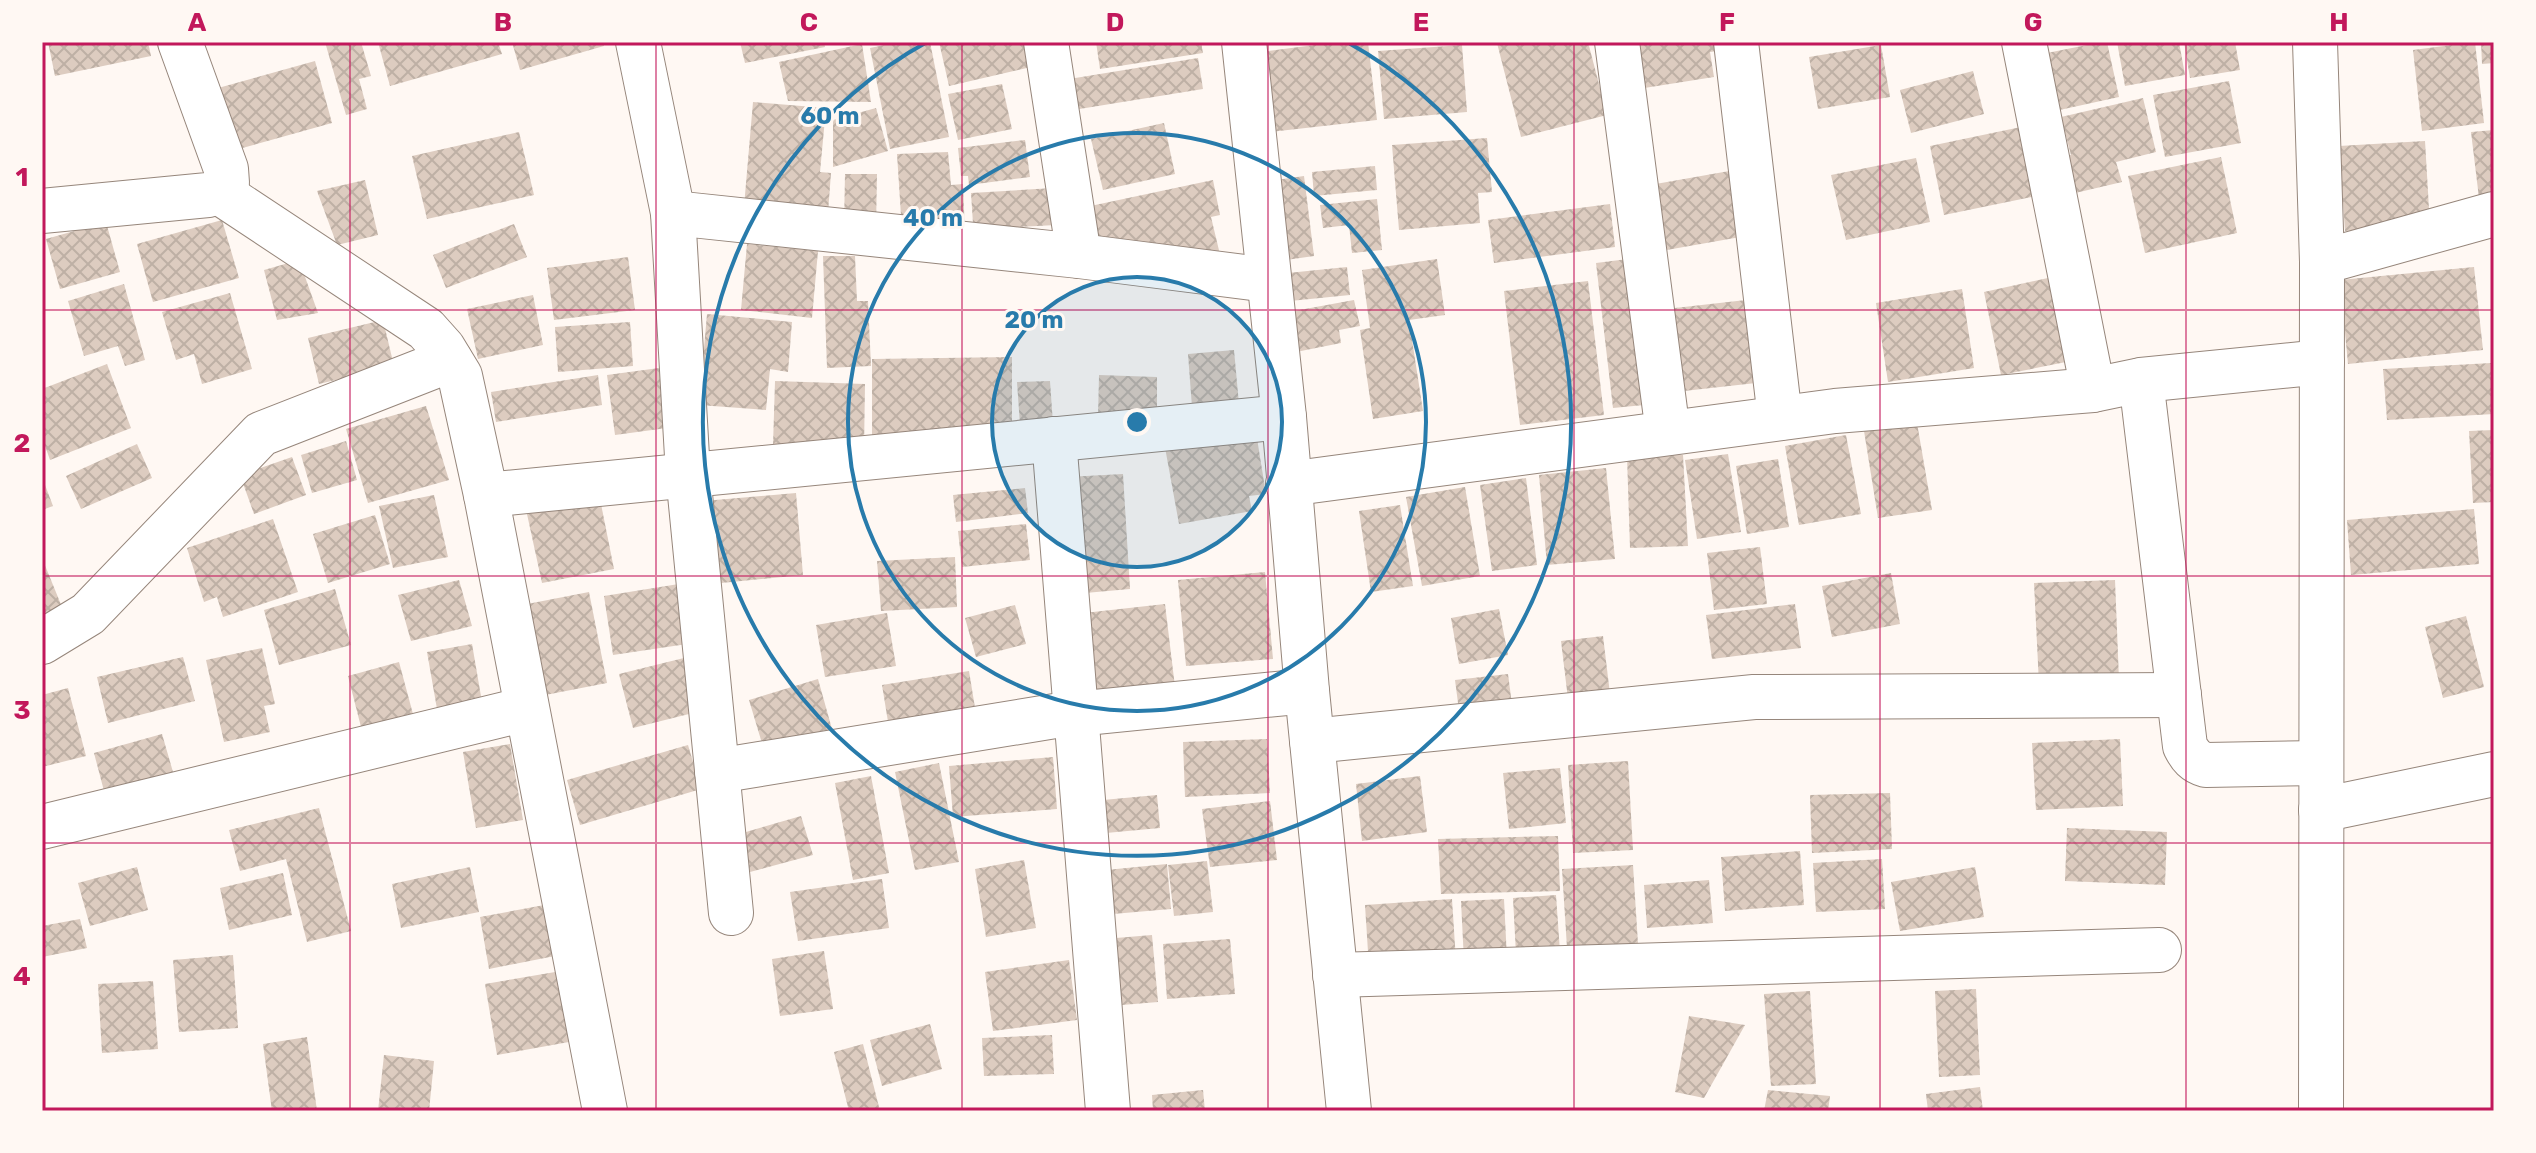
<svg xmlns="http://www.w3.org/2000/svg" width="2536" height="1153" font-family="Rubik,sans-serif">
<defs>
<pattern id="building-cross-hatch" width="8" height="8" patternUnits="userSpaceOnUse" patternTransform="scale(2)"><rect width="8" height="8" fill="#ddccc0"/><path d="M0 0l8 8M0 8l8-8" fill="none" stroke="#beb0a5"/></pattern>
</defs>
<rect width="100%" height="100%" fill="#fff8f3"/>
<g fill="url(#building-cross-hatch)">
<polygon points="48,42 148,42 151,56 55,76"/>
<polygon points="325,42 361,42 371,76 359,79 367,109 346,115"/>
<polygon points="378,42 498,42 502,54 390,86"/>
<polygon points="512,42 603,42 604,46 520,70"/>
<polygon points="740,42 824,42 825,47 745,63"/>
<polygon points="899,42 930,42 949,137 890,149 870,48"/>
<polygon points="939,42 1025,42 1031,67 949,86"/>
<polygon points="1096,42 1201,42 1203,53 1100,69"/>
<polygon points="1338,42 1368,42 1377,120 1270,132 1260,52"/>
<polygon points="1588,42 1607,115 1521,137 1497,43"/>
<polygon points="1631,42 1725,42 1727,50 1710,52 1714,77 1638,89"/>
<polygon points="2102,42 2107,42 2119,97 2055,111 2042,54"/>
<polygon points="2117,42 2179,42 2185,75 2125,86"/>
<polygon points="2184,42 2235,42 2240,70 2190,78"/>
<polygon points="2475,42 2484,123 2422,131 2413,50"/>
<polygon points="2481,42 2494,42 2494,63 2482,64"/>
<polygon points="862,44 871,102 788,101 779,62"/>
<polygon points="1462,45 1467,112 1384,119 1378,51"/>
<polygon points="1881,45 1890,97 1818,109 1809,57"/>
<polygon points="1198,58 1203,89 1067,111 1063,80"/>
<polygon points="315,61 332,123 228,152 211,90"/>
<polygon points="1973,71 1984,114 1911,133 1900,90"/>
<polygon points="2229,81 2241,143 2165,157 2153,95"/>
<polygon points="1002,84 1012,129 958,140 948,94"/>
<polygon points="2143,98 2156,152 2116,162 2122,182 2071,194 2062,156 2071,155 2061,117"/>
<polygon points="753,102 826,108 820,172 831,173 827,226 743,218"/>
<polygon points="876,108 888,151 833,167 833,120"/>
<polygon points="1164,123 1175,174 1103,190 1091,139"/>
<polygon points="2021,127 2036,196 1944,215 1930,146"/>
<polygon points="2494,130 2494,193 2479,198 2471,132"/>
<polygon points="519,132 534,195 427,219 412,156"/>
<polygon points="1487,138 1492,192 1478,193 1480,223 1399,230 1392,145"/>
<polygon points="1025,140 1030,177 969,185 968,176 961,176 958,148"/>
<polygon points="2425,141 2430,226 2345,231 2339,146"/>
<polygon points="948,152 951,185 963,184 965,234 902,231 897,154"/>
<polygon points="2221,157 2237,233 2145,253 2128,176"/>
<polygon points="1916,158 1930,222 1846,240 1831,175"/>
<polygon points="1375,166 1377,190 1314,196 1312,172"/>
<polygon points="1735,170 1746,236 1661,251 1650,185"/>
<polygon points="845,174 877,174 876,227 844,226"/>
<polygon points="1304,176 1314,256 1286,260 1276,180"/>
<polygon points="365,180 378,235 337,245 317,191"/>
<polygon points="1213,180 1220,215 1211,217 1223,267 1088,241 1081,208"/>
<polygon points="1053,188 1056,225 1018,227 1018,237 974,239 971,193"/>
<polygon points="1377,199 1382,250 1352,253 1349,225 1323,228 1320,205"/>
<polygon points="1610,204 1615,247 1494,263 1488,220"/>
<polygon points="222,220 239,278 153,302 137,244"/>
<polygon points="106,222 120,272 60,289 46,239"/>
<polygon points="514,224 527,257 446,288 433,255"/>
<polygon points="747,244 818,251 812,318 741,310"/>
<polygon points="823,256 855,256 857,301 868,301 871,366 827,368"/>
<polygon points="628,257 635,310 554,320 547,268"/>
<polygon points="1437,259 1445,315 1409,320 1423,411 1373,419 1360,330 1370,328 1362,270"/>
<polygon points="1628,259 1644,405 1613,408 1596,263"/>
<polygon points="299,260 318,313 277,320 264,270"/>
<polygon points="1347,267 1350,295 1280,302 1278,274"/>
<polygon points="2474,267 2483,350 2348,364 2340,280"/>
<polygon points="2057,276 2076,360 2001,375 1984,292"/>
<polygon points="1588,281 1604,415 1520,425 1504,291"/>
<polygon points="124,284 145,360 125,366 118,346 84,356 68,301"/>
<polygon points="1962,289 1974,368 1888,382 1876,303"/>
<polygon points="230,293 252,369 202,384 194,354 176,360 162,312"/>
<polygon points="533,295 543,345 478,359 467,309"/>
<polygon points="1354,300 1360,326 1339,330 1341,343 1291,353 1283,313"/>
<polygon points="1746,300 1756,383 1675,392 1666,309"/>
<polygon points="707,314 792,322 788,372 770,369 766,410 699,405"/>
<polygon points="383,320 394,366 319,384 308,338"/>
<polygon points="630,322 633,366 558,372 555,327"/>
<polygon points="1234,350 1239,404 1192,407 1188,354"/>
<polygon points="1012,357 1012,431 872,435 872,359"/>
<polygon points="2491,363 2494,414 2387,420 2383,369"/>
<polygon points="107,364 131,428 50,460 42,437 42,389"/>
<polygon points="659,368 667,428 615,435 607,375"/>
<polygon points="598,375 602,405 496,422 491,392"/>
<polygon points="1099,375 1157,377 1157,419 1098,418"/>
<polygon points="775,381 865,384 864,448 773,446"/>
<polygon points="1050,381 1053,424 1020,425 1017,382"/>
<polygon points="426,406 449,480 368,503 346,429"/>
<polygon points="1917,423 1932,510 1878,518 1864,431"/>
<polygon points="1255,426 1266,494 1249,496 1252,511 1179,524 1164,442"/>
<polygon points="2494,430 2494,502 2473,503 2469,431"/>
<polygon points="1846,435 1861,514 1799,525 1785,446"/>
<polygon points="346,441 357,480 312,493 301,455"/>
<polygon points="137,444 152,478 81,509 66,476"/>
<polygon points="1728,454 1741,532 1697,539 1685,460"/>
<polygon points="1683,455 1688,546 1630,548 1627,456"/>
<polygon points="292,457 306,495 254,514 240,475"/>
<polygon points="1778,459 1789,527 1747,534 1736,466"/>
<polygon points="1606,468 1615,559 1547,565 1539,475"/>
<polygon points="1123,474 1130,589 1074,594 1067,477"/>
<polygon points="42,477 53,506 42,510"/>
<polygon points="1526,478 1537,565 1492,571 1480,485"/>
<polygon points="1465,487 1480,576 1422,586 1406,497"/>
<polygon points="1025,488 1028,513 956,522 953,495"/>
<polygon points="796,493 803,575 711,584 704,501"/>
<polygon points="434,495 448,557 393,568 379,506"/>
<polygon points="600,499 614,569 542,583 527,514"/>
<polygon points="1400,505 1413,586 1371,592 1359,511"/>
<polygon points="2474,509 2479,564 2351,575 2347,520"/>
<polygon points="375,515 390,564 328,583 313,534"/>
<polygon points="273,519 298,592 223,617 217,597 204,602 187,548"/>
<polygon points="1026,524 1030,560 962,567 958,531"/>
<polygon points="1760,547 1767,604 1714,610 1707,553"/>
<polygon points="955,557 957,607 881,611 877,561"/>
<polygon points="42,558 64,612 42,621"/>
<polygon points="1265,572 1273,659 1186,666 1178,580"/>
<polygon points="1891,573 1900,624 1832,637 1822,586"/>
<polygon points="459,580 472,626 411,641 398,595"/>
<polygon points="2115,580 2119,680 2039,684 2034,583"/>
<polygon points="685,583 694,643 613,655 604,596"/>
<polygon points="335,589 351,645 279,665 264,610"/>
<polygon points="589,592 607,683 535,697 517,606"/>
<polygon points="1165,604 1175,687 1085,697 1075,614"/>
<polygon points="1795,604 1801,648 1712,659 1706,615"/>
<polygon points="1015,605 1026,644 976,657 965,618"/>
<polygon points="1499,609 1508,655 1459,664 1451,618"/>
<polygon points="887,613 896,666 825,677 816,625"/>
<polygon points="2466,616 2484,687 2443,698 2425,627"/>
<polygon points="1603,636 1610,694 1568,699 1561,641"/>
<polygon points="472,644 482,702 437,709 427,652"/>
<polygon points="262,648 275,704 264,706 270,732 224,742 206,660"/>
<polygon points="183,657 195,701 108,723 97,677"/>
<polygon points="688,657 701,711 633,728 619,674"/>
<polygon points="399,662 413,714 361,727 348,676"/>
<polygon points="969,671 977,720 890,734 882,685"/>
<polygon points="1508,674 1513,712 1460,718 1455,680"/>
<polygon points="818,679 832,729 764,750 749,700"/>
<polygon points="68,688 86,756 42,767 42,695"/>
<polygon points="162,734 173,772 104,791 94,753"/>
<polygon points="1267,739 1270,793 1185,797 1183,742"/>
<polygon points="2120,739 2123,806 2036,810 2032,743"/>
<polygon points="510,744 523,820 476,828 463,752"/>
<polygon points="688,745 701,789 580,825 567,780"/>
<polygon points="1053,757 1057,809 953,817 949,766"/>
<polygon points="1628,761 1633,850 1573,853 1568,765"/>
<polygon points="939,763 959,862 915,870 895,772"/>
<polygon points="1560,768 1566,823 1509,829 1503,773"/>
<polygon points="871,776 889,873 853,880 835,783"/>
<polygon points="1420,776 1427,832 1362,841 1356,784"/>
<polygon points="1890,793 1892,849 1812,853 1810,795"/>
<polygon points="1157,795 1160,828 1106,833 1103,800"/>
<polygon points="1270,801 1277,860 1210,867 1202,809"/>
<polygon points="319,808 351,931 307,942 286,859 240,871 229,830"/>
<polygon points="801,816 813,855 750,872 739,834"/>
<polygon points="2067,828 2167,832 2165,885 2065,881"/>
<polygon points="1558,836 1560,891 1441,894 1438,839"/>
<polygon points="1800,851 1804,905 1725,911 1721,857"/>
<polygon points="1882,859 1885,909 1816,912 1813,863"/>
<polygon points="1024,860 1036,928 986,937 975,869"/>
<polygon points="1207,861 1213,912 1174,916 1168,865"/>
<polygon points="1167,864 1171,909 1101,915 1096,871"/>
<polygon points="1633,865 1639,960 1568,964 1562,869"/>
<polygon points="137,867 148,910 90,926 78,883"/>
<polygon points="470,867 479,912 401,928 392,884"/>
<polygon points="1975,867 1984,917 1900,931 1891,882"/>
<polygon points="283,873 292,915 229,930 220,888"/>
<polygon points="882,879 889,928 798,941 790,892"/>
<polygon points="1709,880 1713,923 1647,928 1644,885"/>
<polygon points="1556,895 1560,952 1516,954 1513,898"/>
<polygon points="1452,899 1456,961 1369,967 1365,905"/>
<polygon points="1504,899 1507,959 1464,961 1461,901"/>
<polygon points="555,903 565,954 489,969 480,917"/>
<polygon points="80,919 87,948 42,957 42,926"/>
<polygon points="1152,935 1158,1002 1110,1006 1104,939"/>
<polygon points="1230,939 1235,994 1167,999 1163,944"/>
<polygon points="824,951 833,1009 780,1016 772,959"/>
<polygon points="233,955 238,1028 179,1032 173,960"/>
<polygon points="1069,960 1077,1020 993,1031 985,972"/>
<polygon points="567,970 580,1040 497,1055 485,984"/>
<polygon points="153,981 158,1049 102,1053 98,984"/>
<polygon points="1976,989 1980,1075 1939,1077 1935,991"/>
<polygon points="1810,991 1816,1084 1771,1086 1764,994"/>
<polygon points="1689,1016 1745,1025 1704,1098 1675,1092"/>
<polygon points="930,1024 942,1069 882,1086 870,1040"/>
<polygon points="1052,1035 1054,1074 984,1076 982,1038"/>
<polygon points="307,1037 317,1111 272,1111 263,1044"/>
<polygon points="863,1044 880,1111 849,1111 834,1052"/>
<polygon points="384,1055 434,1061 429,1111 378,1111"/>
<polygon points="1980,1087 1983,1111 1928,1111 1926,1094"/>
<polygon points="1203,1090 1205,1111 1153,1111 1152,1095"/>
<polygon points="1768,1090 1830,1096 1828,1111 1764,1111"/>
</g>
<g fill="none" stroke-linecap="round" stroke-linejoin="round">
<g stroke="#96867b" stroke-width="46">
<g id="minor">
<polyline points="638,42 673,213 688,474 731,913"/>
<polyline points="1046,42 1079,256"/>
<polyline points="1244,42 1284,417 1307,691 1349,1111"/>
<polyline points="1617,42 1668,433"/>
<polyline points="1736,42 1780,418"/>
<polyline points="2024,42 2093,390"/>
<polyline points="219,192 426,329 443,348 460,376 486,495 605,1111"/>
<polyline points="42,211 208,195 219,192 227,183 226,169 180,42"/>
<polyline points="673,213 1079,256 1268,280"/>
<polyline points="2322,262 2494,214"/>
<path d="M2141,380L2185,746C2190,756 2195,762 2206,765L2321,763"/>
<polyline points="1054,439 1108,1111"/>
<polyline points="1288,484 1835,411 2093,390 2141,380 2322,362"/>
<polyline points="486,495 1284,417"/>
<polyline points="42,642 88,614 261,434 450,360"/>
<polyline points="1312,741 1754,697 2179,695"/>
<polyline points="717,771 1055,716 1307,691"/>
<polyline points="2321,810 2494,774"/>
<polyline points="42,827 526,709"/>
<polyline points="1335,975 2159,950"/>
</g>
</g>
<g stroke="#96867b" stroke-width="46">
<polyline id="major" points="2315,42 2322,262 2321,1111"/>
</g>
<use href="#minor" stroke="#fff" stroke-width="44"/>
<use href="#major" stroke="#fff" stroke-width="44"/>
</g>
<path fill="none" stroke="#c2185b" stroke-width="2" stroke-opacity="0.55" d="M350,42V1111M656,42V1111M962,42V1111M1268,42V1111M1574,42V1111M1880,42V1111M2186,42V1111M42,310H2494M42,576H2494M42,843H2494"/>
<circle cx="1137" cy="422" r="145" fill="#287bab" fill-opacity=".12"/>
<g fill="none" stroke="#287bab" stroke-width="4">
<circle cx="1137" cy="422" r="145"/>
<circle cx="1137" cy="422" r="289"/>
<path d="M1347 42A434 434 0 1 1 927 42"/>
</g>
<circle cx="1137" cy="422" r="12" fill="#287bab" stroke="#fff8f3" stroke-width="4"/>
<g font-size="24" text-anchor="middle" font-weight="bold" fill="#287bab" stroke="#fff8f3" stroke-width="6" stroke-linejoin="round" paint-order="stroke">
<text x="830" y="124">60 m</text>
<text x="933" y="226">40 m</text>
<text x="1034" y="328">20 m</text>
</g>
<rect width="2536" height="1153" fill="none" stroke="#fff8f3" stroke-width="88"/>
<rect x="44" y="44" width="2448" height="1065" fill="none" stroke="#c2185b" stroke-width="3"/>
<g font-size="26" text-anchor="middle" font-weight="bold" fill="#c2185b">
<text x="197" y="31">A</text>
<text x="503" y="31">B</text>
<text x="809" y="31">C</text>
<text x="1115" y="31">D</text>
<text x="1421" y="31">E</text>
<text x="1727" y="31">F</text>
<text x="2033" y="31">G</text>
<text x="2339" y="31">H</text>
<text x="22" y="186">1</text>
<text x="22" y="452">2</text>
<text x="22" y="719">3</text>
<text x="22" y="985">4</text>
</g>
</svg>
